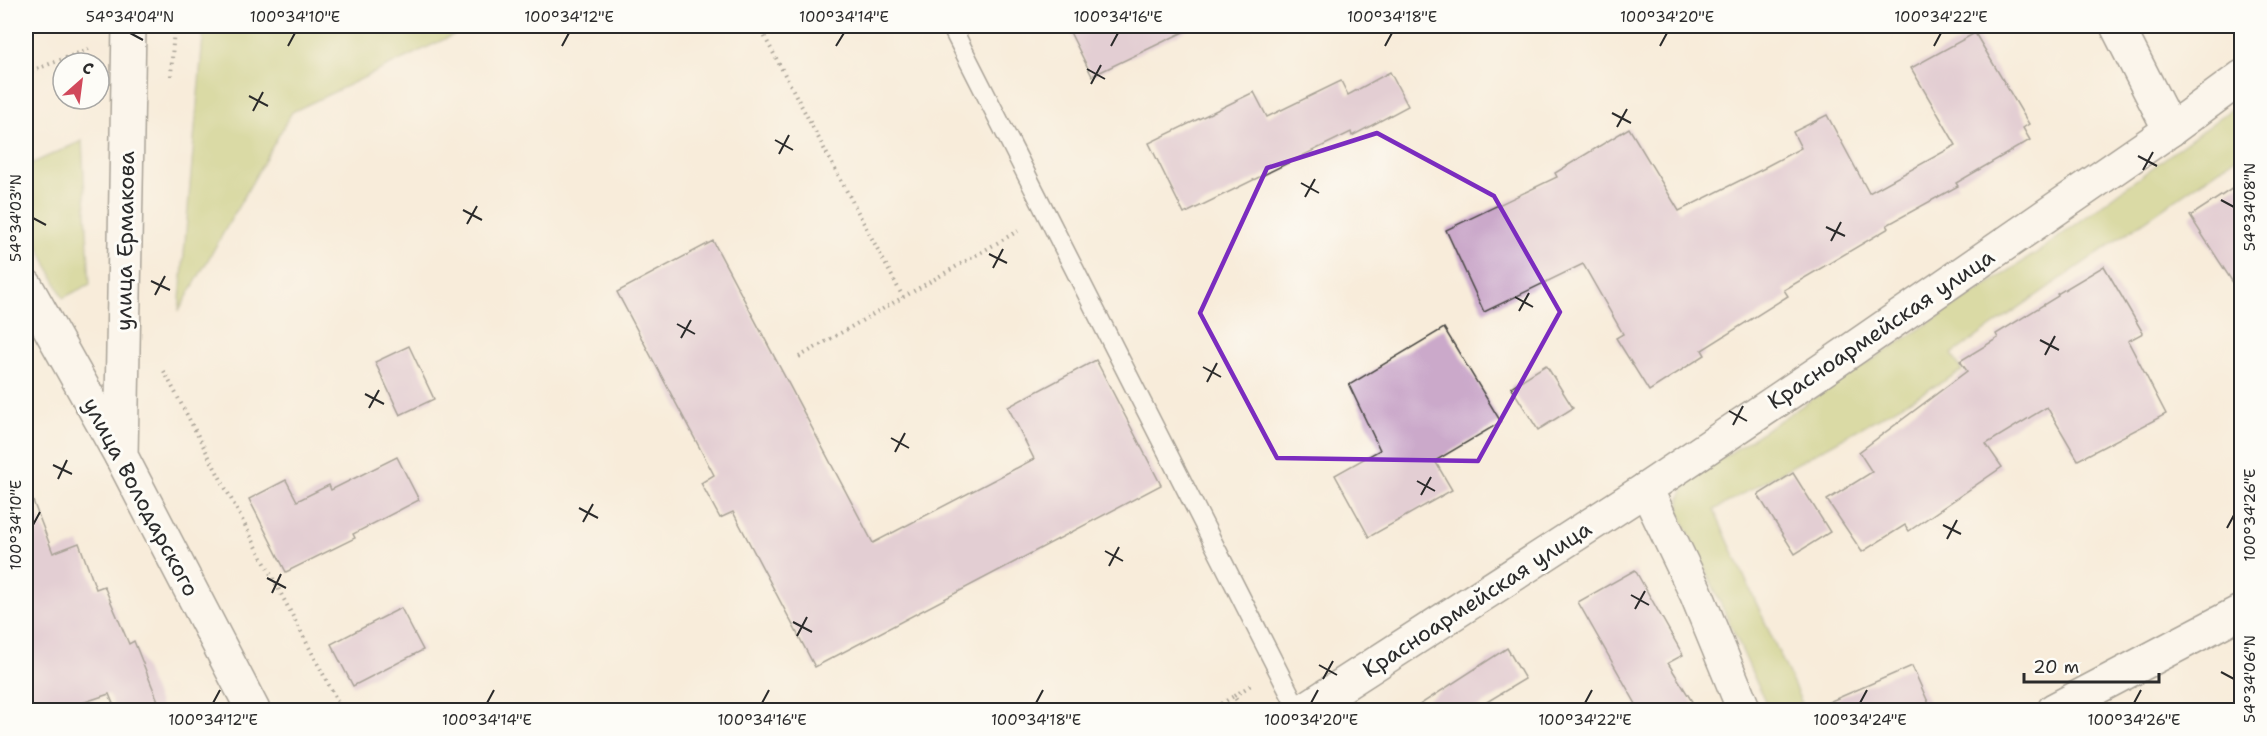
<svg xmlns="http://www.w3.org/2000/svg" width="2267" height="736" font-family="'Shantell Sans',sans-serif">
<rect width="100%" height="100%" fill="#fdfcf7"/>
<filter id="ink" filterUnits="userSpaceOnUse"><feTurbulence type="fractalNoise" baseFrequency=".0167" numOctaves="2"/><feDisplacementMap in="SourceGraphic" scale="12" xChannelSelector="R" yChannelSelector="G"/><feConvolveMatrix kernelMatrix="1 2 1 2 8 2 1 2 1" color-interpolation-filters="sRGB"/></filter>
<filter id="wash" filterUnits="userSpaceOnUse"><feTurbulence type="fractalNoise" baseFrequency=".008" numOctaves="4" result="noise"/><feDisplacementMap in="SourceGraphic" scale="24" xChannelSelector="R" yChannelSelector="G"/><feGaussianBlur stdDeviation="1.35" result="paint"/><feColorMatrix in="noise" values="0 0 0 0 0 0 0 0 0 0 0 0 0 0 0 0 0 1.4 0 .05"/><feComposite in="paint" operator="in"/></filter>
<g filter="url(#wash)">
<rect width="100%" height="100%" fill="#f8ecda"/>
<g fill="#b6c365" stroke="#707748" stroke-width="1.5">
<polygon points="204,26 472,26 292,112 179,311"/>
<polygon points="2241,102 2241,154 1952,354 1962,371 1714,510 1805,710 1769,710 1680,514 1680,498 1687,481 2044,248"/>
<polygon points="82,141 90,284 63,298 26,220 26,166"/>
</g>
<g id="blocks">
<g fill="#cba9ca">
<polygon points="1067,26 1196,26 1092,76"/>
<polygon points="1975,33 2029,124 2023,128 2030,140 1956,183 1958,186 1887,225 1889,228 1784,290 1788,296 1702,350 1705,355 1649,391 1616,338 1623,334 1583,264 1484,312 1446,230 1557,177 1555,173 1629,128 1679,211 1765,168 1765,167 1801,148 1793,132 1827,115 1869,193 1956,145 1911,68"/>
<polygon points="1390,72 1408,106 1352,136 1351,132 1184,214 1149,143 1254,92 1267,117 1341,81 1348,95"/>
<polygon points="2241,183 2241,295 2190,216"/>
<polygon points="713,241 873,543 1034,459 1008,407 1096,360 1161,485 815,667 733,512 720,518 701,483 714,475 617,292"/>
<polygon points="2104,266 2143,333 2128,341 2166,414 2078,460 2047,407 1986,444 2002,467 1909,531 1905,525 1862,552 1827,500 1872,472 1859,452 1967,371 1960,361 1998,338 1996,334 2058,296 2057,294"/>
<polygon points="1444,328 1501,422 1435,461 1452,490 1369,537 1335,475 1380,450 1349,385"/>
<polygon points="409,346 434,399 400,415 375,362"/>
<polygon points="1546,365 1573,408 1538,430 1511,387"/>
<polygon points="397,457 419,500 353,534 355,538 286,572 249,499 286,480 297,501 329,485 331,490"/>
<polygon points="1793,473 1830,532 1795,554 1758,495"/>
<polygon points="28,488 53,553 79,543 96,589 104,586 129,644 134,641 162,711 116,711 109,694 58,711 26,711 26,489"/>
<polygon points="1635,570 1683,655 1668,663 1698,711 1640,711 1578,602"/>
<polygon points="401,608 423,650 353,686 331,644"/>
<polygon points="1507,648 1525,679 1472,711 1410,711"/>
<polygon points="1912,666 1932,711 1808,711"/>
</g>
</g>
</g>
<g filter="url(#ink)">
<use href="#blocks" fill-opacity="0" stroke="#4a4845" stroke-width="1.5"/>
<g fill="none" stroke-linecap="round" stroke-linejoin="round">
<g stroke="#4a4845" stroke-width="21">
<polyline id="service" points="951,26 1298,710"/>
</g>
<g stroke="#4a4845" stroke-width="36">
<g id="minor">
<polyline points="2117,26 2170,130"/>
<polyline points="26,286 121,456 253,710"/>
<polyline points="1646,489 1696,593 1744,710"/>
<polyline points="1304,710 1646,489 1821,371 2170,130 2242,77"/>
<polyline points="2054,710 2242,611"/>
</g>
</g>
<g stroke="#4a4845" stroke-width="36">
<polyline id="tertiary" points="121,456 129,26"/>
</g>
<g stroke="#4a4845" stroke-width="4" stroke-dasharray="1.5 4.5" stroke-linecap="butt">
<polyline points="759,26 903,297"/>
<polyline points="26,73 89,49"/>
<polyline points="171,76 174,26"/>
<polyline points="799,357 1018,231"/>
<polyline points="164,371 342,710"/>
<polyline points="1234,696 1251,685"/>
<polyline points="1211,710 1234,696 1243,710"/>
</g>
<use href="#service" stroke="#fff" stroke-width="18"/>
<use href="#minor" stroke="#fff" stroke-width="33"/>
<use href="#tertiary" stroke="#fff" stroke-width="33"/>
</g>
</g>
<path d="M0 0H2267V736H0ZM1377,133L1494,196L1560,312L1478,461L1277,458L1200,313L1267,168Z" fill="#f8ecda" fill-opacity=".55" fill-rule="evenodd"/>
<path fill="none" stroke="#7b2cbf" stroke-width="4.5" stroke-linejoin="round" d="M1377,133L1494,196L1560,312L1478,461L1277,458L1200,313L1267,168Z"/>
<path fill="none" stroke="#2b2b2b" stroke-width="2" d="M130,33L143,40M288,46L295,33M562,46L569,33M836,46L844,33M1111,46L1118,33M1385,46L1392,33M1660,46L1667,33M1934,46L1941,33M1087,69L1105,79M1091,84L1101,65M249,96L268,106M253,111L263,92M1612,113L1631,123M1617,127L1627,109M775,140L793,150M779,154L789,135M2138,156L2157,166M2143,170L2153,152M1301,183L1319,193M1305,197L1315,179M2221,200L2234,207M463,210L482,220M33,218L46,225M467,224L477,206M1826,227L1845,236M1831,241L1841,222M989,254L1007,263M993,268L1003,249M151,281L170,290M155,295L165,276M1515,297L1533,307M1519,311L1529,293M677,324L695,334M681,338L691,320M2040,340L2059,350M2045,355L2055,336M1203,367L1221,377M1207,382L1217,363M365,394L384,404M369,408L379,390M1729,411L1747,421M1733,425L1743,406M891,438L909,448M895,452L905,433M53,465L72,474M58,479L67,460M1417,481L1435,491M1421,495L1431,477M579,508L598,518M583,522L593,504M33,525L40,512M1943,525L1961,534M2227,528L2234,515M1947,539L1957,520M1105,551L1123,561M1109,566L1119,547M267,578L286,588M272,593L281,574M1631,595L1649,605M1635,609L1645,591M793,622L812,632M797,636L807,617M1319,665L1337,675M2221,672L2234,679M1323,679L1333,661M213,703L220,690M487,703L494,690M762,703L769,690M1036,703L1043,690M1311,703L1318,690M1585,703L1592,690M1860,703L1867,690M2134,703L2141,690"/>
<g text-anchor="middle" dominant-baseline="central" stroke-width="6" stroke-linejoin="round" paint-order="stroke">
<g font-size="22" fill="#2b2b2b" stroke="#fdfcf7">
<text transform="translate(125 241) rotate(-89)">улица Ермакова</text>
<text transform="translate(1881 329) rotate(-34)">Красноармейская улица</text>
<text transform="translate(141 497) rotate(62)">улица Володарского</text>
<text transform="translate(1477 599) rotate(-33)">Красноармейская улица</text>
</g>
</g>
<rect width="2267" height="736" fill="none" stroke="#fdfcf7" stroke-width="66"/>
<g transform="translate(81 81) rotate(28)"><circle r="28" fill="#fdfcf7" stroke="#a9a8a5" stroke-width="1.5"/>
<path d="M0-4.5L10 22L0 15L-10 22Z" fill="#d1495b"/>
<text y="-9" font-size="16" font-weight="bold" text-anchor="middle" fill="#2b2b2b">С</text>
</g>
<path d="M2024 673v9h135v-9" fill="none" stroke="#2b2b2b" stroke-width="3"/>
<text x="2033" y="673" font-size="18" fill="#2b2b2b" stroke="#fdfcf7" stroke-width="4.5" paint-order="stroke">20 m</text>
<rect x="33" y="33" width="2201" height="670" fill="none" stroke="#2b2b2b" stroke-width="2"/>
<g font-size="15" text-anchor="middle" fill="#2b2b2b">
<text x="130" y="22">54°34'04"N</text>
<text x="295" y="22">100°34'10"E</text>
<text x="569" y="22">100°34'12"E</text>
<text x="844" y="22">100°34'14"E</text>
<text x="1118" y="22">100°34'16"E</text>
<text x="1392" y="22">100°34'18"E</text>
<text x="1667" y="22">100°34'20"E</text>
<text x="1941" y="22">100°34'22"E</text>
<text transform="translate(2250 207) rotate(-90)" y="5">54°34'08"N</text>
<text transform="translate(16 218) rotate(-90)" y="5">54°34'03"N</text>
<text transform="translate(2250 515) rotate(-90)" y="5">100°34'26"E</text>
<text transform="translate(16 525) rotate(-90)" y="5">100°34'10"E</text>
<text transform="translate(2250 679) rotate(-90)" y="5">54°34'06"N</text>
<text x="213" y="725">100°34'12"E</text>
<text x="487" y="725">100°34'14"E</text>
<text x="762" y="725">100°34'16"E</text>
<text x="1036" y="725">100°34'18"E</text>
<text x="1311" y="725">100°34'20"E</text>
<text x="1585" y="725">100°34'22"E</text>
<text x="1860" y="725">100°34'24"E</text>
<text x="2134" y="725">100°34'26"E</text>
</g>
</svg>
